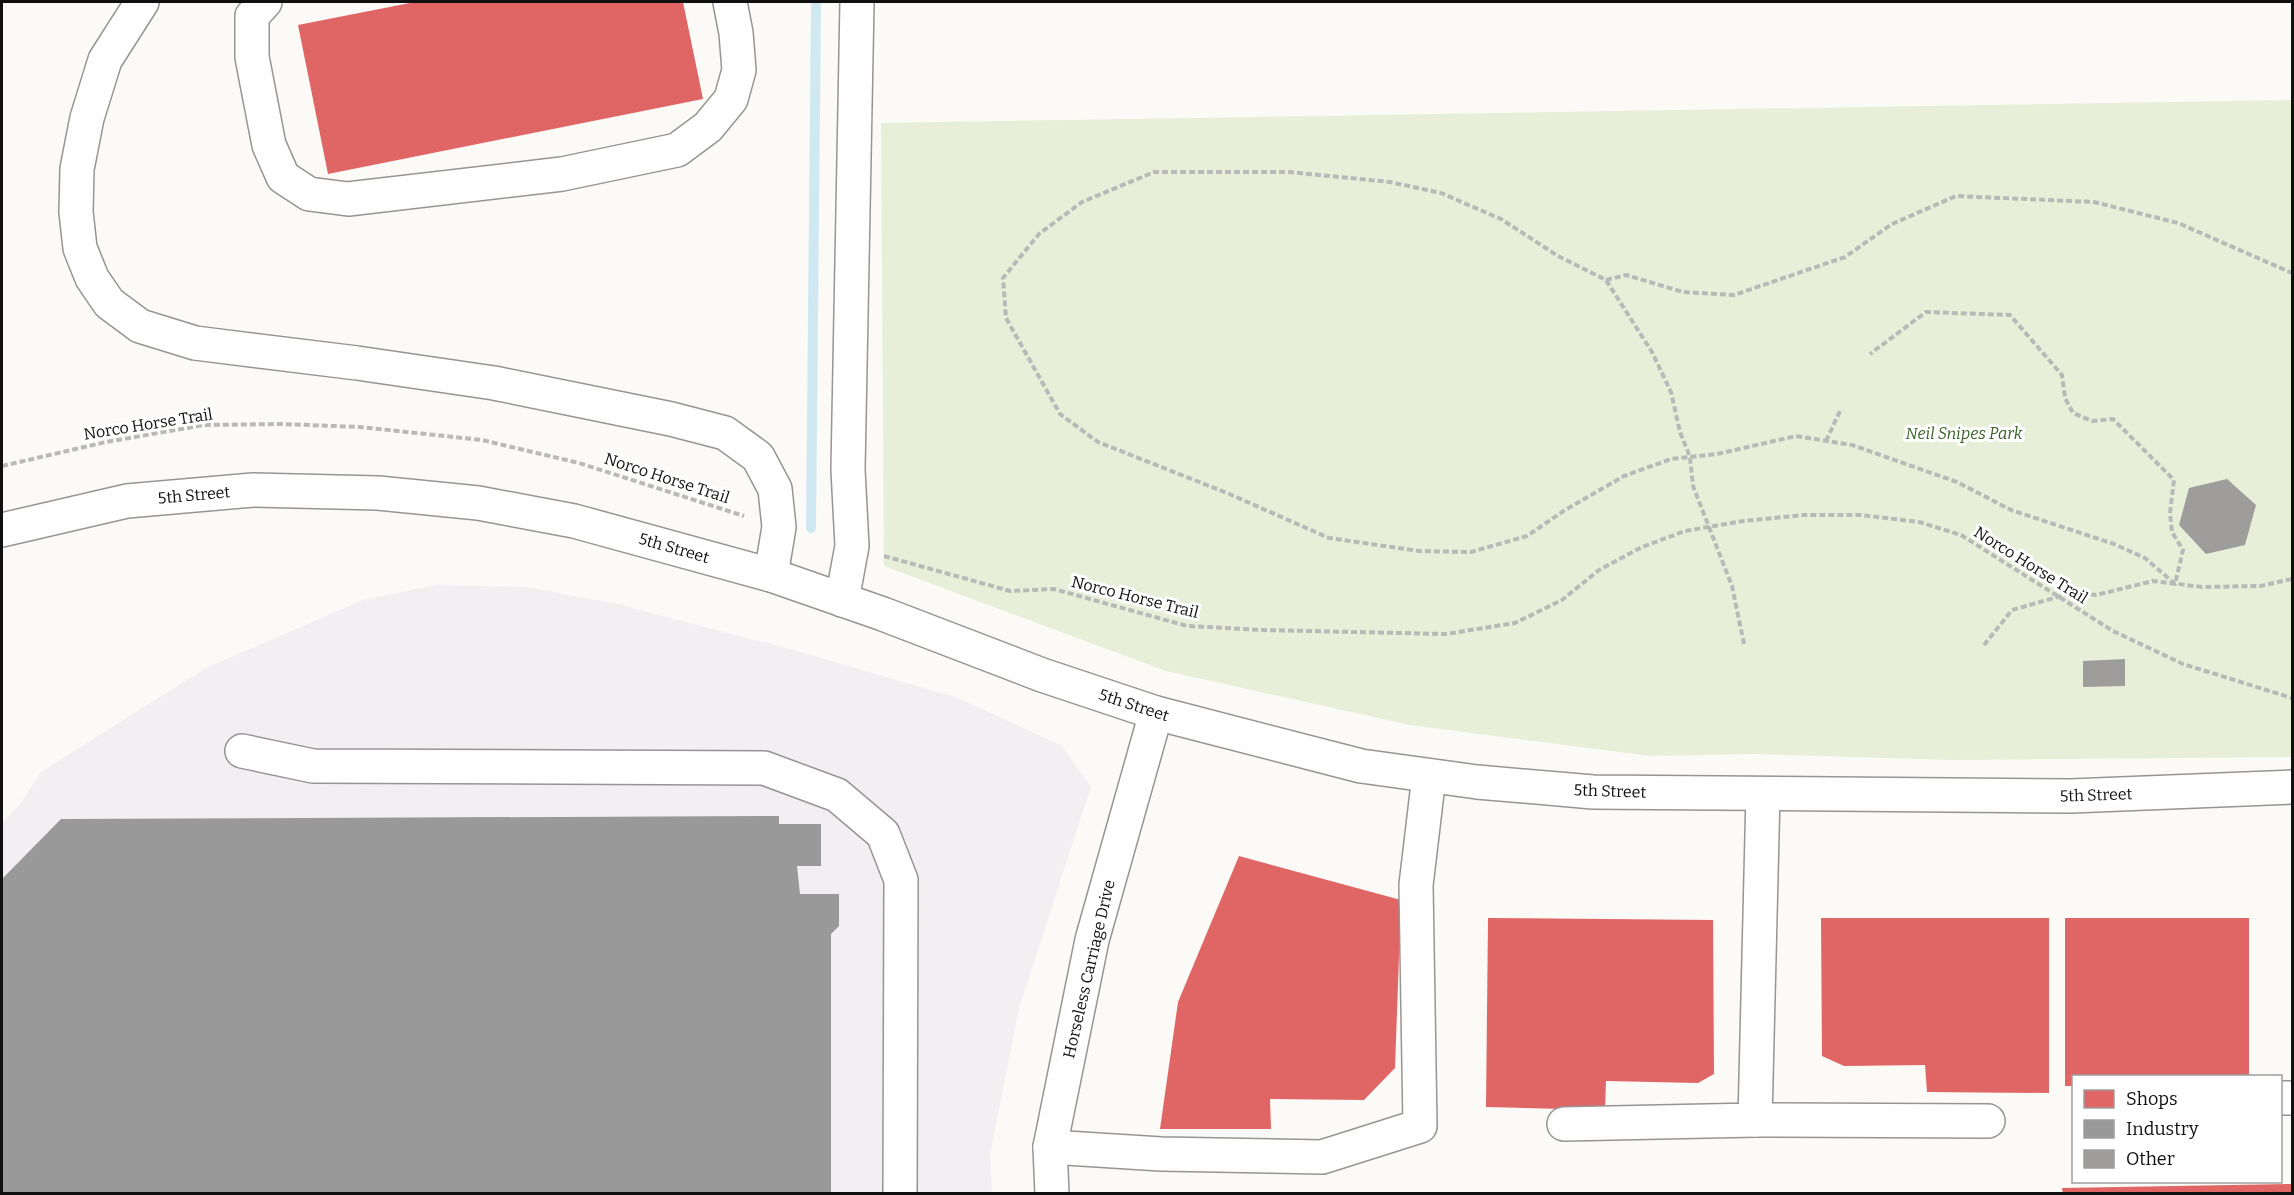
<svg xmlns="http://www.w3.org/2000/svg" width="2294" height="1195" font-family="Bitter,serif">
<rect width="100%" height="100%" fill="#fbfaf6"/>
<polygon fill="#f2eef1" points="437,585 527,587 617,604 797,651 958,698 1062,746 1091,787 1019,1008 990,1155 992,1193 2,1194 2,823 20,804 41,772 206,668 363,600"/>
<polygon fill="#e7efd8" points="2292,100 2292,757 1955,760 1753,754 1651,756 1410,725 1166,671 884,566 881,123"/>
<g fill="#e06666">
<polygon points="415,2 683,2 703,99 328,174 298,25"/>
<polygon points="1239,856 1401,900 1395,1068 1364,1100 1270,1099 1271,1129 1160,1129 1178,1002"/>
<polygon points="1488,918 1713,920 1714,1074 1698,1083 1606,1081 1605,1110 1486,1107"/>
<polygon points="1821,918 2049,918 2049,1093 1927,1092 1925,1065 1844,1066 1822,1056"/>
<polygon points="2065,918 2249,918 2249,1076 2074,1076 2074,1086 2065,1086"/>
<polygon points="2292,1184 2292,1194 2063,1194 2062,1188"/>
</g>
<polygon fill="#999" points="779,816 779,824 821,824 821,866 797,866 800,894 839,894 839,926 831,934 831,1194 2,1194 2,879 61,819"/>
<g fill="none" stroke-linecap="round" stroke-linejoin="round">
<polyline stroke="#d0e8f2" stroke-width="10" points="811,528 816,2"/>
</g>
<g fill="#9f9d9b">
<polygon points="2227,479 2256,505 2245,545 2206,554 2179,525 2189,488"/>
<polygon points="2125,659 2125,686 2083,687 2083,661"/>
</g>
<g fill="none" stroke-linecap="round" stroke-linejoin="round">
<g stroke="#969594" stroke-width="36">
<g id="minor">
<polyline points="142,2 105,60 87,118 77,169 76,212 80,248 92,278 109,303 140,326 195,343 357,363 494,383 671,419 725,433 758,457 775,489 779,527 771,575"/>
<polyline points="265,2 252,16 252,57 269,145 283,177 309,194 348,199 562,174 677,150 708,127 731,99 739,70 736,33 730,2"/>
<polyline points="2,530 127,501 253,490 378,493 478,503 574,521 771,575 883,614 1042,675 1156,713 1361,766 1477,782 1593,792 2071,796 2292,787"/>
<polyline points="842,600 852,546 848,470 857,2"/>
<polyline points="242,751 313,766 764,768 837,795 883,834 901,880 900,1194"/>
<polyline points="2280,1098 2292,1098"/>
<polyline points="1755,1120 1988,1121"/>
<polyline points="1564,1124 1755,1120 1763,794"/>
<polyline points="1050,1147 1161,1154 1322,1157 1420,1126 1416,885 1429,776"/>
<polyline points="1052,1194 1050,1147 1092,940 1156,713"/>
</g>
</g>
<g stroke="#b9b9b8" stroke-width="4" stroke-dasharray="6 3" stroke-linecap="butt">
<polyline points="1606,280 1626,275 1683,292 1734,295 1845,257 1892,224 1956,196 2094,202 2178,223 2292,273"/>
<polyline points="1826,441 1840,411"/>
<polyline points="2,466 106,442 204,425 282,424 360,427 482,440 579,463 744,516"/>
<polyline points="884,556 1010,591 1054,589 1187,626 1264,630 1446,634 1515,623 1562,600 1599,570 1642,547 1685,531 1743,521 1804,515 1861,515 1919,522 1961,535 2113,631 2183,664 2292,698"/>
<polyline points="1744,644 1732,586 1693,486 1690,457 1680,432 1671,392 1652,352 1606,280 1558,256 1501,219 1441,193 1390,182 1289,172 1154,172 1082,202 1039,234 1003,278 1006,318 1060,414 1098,442 1227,493 1329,538 1419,551 1471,552 1527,536 1565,510 1624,476 1671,459 1717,454 1796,436 1852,445 1957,482 2011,510 2114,544 2145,558 2175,584 2183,550 2172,532 2170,513 2174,480 2113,419 2092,421 2073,413 2065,398 2062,375 2010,315 1926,312 1870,354"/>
<polyline points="1984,645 2012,610 2075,592 2096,595 2153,581 2202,587 2260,586 2292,579"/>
</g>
<use href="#minor" stroke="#fefefe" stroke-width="33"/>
</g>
<g text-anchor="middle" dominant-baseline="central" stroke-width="6" stroke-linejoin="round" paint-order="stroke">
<g font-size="16" fill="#101010" stroke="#fff">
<text transform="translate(148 424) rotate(-9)">Norco Horse Trail</text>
<text transform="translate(667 478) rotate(18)">Norco Horse Trail</text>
<text transform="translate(194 495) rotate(-5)">5th Street</text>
<text transform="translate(674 548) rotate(16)">5th Street</text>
<text transform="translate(2031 565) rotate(32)">Norco Horse Trail</text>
<text transform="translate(1135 597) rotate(14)">Norco Horse Trail</text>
<text transform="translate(1134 705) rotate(18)">5th Street</text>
<text transform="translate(1610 791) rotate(2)">5th Street</text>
<text transform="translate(2096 795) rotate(-2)">5th Street</text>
<text transform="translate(1089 969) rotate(-77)">Horseless Carriage Drive</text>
</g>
<g font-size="16" font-style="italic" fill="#376126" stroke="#fff">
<text x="1964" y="433">Neil Snipes Park</text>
</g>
</g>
<rect width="2294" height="1195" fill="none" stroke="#101010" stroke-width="6"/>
<rect x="2072" y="1075" width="210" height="108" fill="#ffffff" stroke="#9f9f9f" stroke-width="1.5"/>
<rect x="2084" y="1090" width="30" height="18" fill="#e06666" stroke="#9f9f9f" stroke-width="1.5"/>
<text x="2126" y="1105" font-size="18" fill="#101010">Shops</text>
<rect x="2084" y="1120" width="30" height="18" fill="#999999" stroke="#9f9f9f" stroke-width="1.5"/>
<text x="2126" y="1135" font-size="18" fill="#101010">Industry</text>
<rect x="2084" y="1150" width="30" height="18" fill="#9f9d9b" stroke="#9f9f9f" stroke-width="1.5"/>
<text x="2126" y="1165" font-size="18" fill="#101010">Other</text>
</svg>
